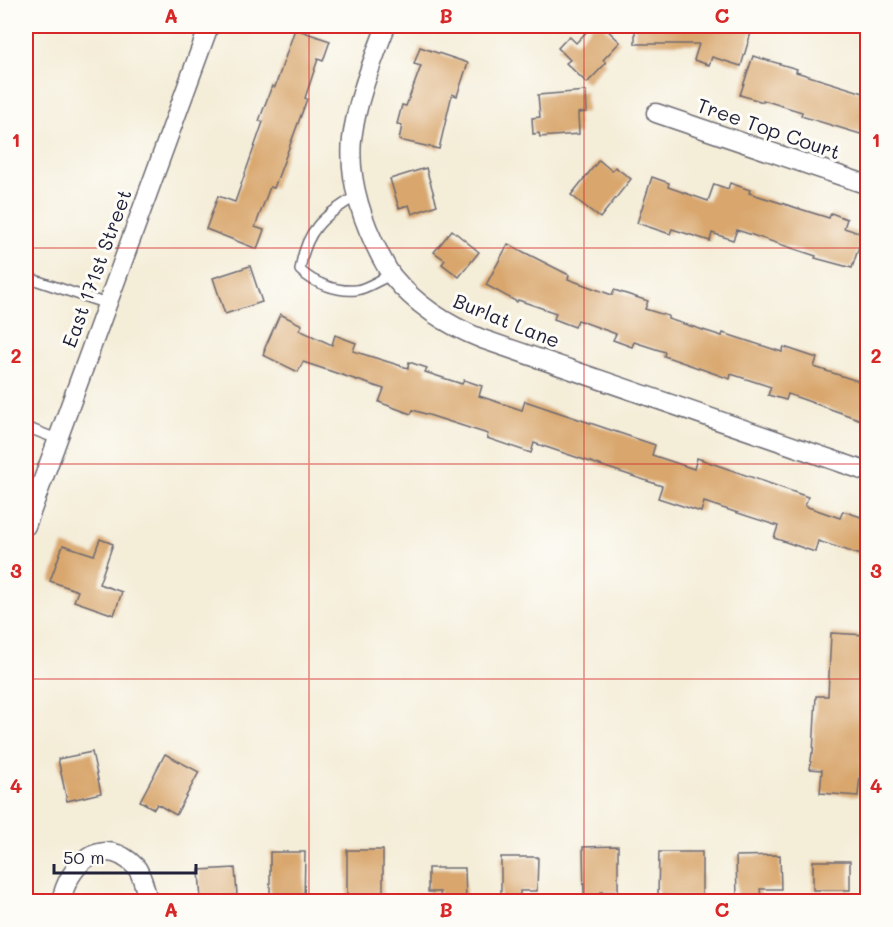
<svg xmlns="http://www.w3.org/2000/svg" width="893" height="927" font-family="Mali,sans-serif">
<rect width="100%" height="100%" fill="#fdfcf7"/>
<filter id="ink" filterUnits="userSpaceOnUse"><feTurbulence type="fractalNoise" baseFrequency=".0167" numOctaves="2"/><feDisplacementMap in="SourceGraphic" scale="12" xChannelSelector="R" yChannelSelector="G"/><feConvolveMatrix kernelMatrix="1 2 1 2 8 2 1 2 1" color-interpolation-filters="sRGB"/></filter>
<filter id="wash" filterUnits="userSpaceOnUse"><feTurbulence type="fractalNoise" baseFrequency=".008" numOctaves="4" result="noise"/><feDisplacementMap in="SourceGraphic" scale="24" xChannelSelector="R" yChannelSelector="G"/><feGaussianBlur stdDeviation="1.35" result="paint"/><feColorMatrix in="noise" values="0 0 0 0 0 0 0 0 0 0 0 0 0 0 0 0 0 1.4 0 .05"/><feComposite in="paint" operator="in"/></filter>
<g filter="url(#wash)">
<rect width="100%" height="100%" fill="#f4edd8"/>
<g id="blocks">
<g fill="#d9a76e">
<polygon points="592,26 603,26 620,42 603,60 606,63 587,83 566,63 570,60 558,48 569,36 576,43"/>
<polygon points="635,26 753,26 741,66 712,57 709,65 694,60 699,44 635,44"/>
<polygon points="295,29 330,41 323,61 318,59 305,98 307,99 274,188 270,187 255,227 264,230 257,249 206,229 218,196 235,202 263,122 259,121 272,86 275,87"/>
<polygon points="420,47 468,63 457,96 452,94 439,149 399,140 402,125 397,124 402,105 406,106 421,66 414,64"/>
<polygon points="753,56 797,69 796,72 867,94 867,136 801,116 802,112 763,100 763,102 740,95"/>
<polygon points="586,91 587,112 578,113 579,134 540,137 539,133 533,134 532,118 540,117 538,95"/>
<polygon points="599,160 612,171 615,167 631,179 600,218 571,195"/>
<polygon points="426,168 437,205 412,214 409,205 399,208 390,179"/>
<polygon points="652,177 669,183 668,187 708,201 714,184 728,189 730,183 750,190 749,193 829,218 831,213 847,219 844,228 863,234 852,268 815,258 816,256 737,230 733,240 712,233 710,241 672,229 670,234 637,223"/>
<polygon points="452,230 479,252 459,277 442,264 445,260 434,252"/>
<polygon points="508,244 569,275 568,279 612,295 614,290 648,301 645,309 668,316 668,319 722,336 723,333 782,352 784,347 817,358 814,367 867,384 867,410 864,421 788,394 786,400 768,395 771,387 731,374 730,379 664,356 665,352 634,342 632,347 613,340 616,334 578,320 575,327 554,319 556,313 518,300 517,302 486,285"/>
<polygon points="250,266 262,302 225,314 213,278"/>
<polygon points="280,314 302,325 299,330 332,345 335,335 356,343 353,351 408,368 409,362 427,368 425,372 462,384 464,380 482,386 479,396 522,410 525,401 655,445 652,455 694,469 697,458 808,497 805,506 840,518 843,511 867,519 867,557 818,541 815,552 774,538 778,526 704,502 701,512 658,498 662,486 534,443 531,453 487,438 488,434 413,410 411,414 384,404 379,402 384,389 303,362 298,372 263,355 265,350 264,350"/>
<polygon points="100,539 113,544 99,584 122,592 114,615 74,601 78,591 50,581 63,545 94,555"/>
<polygon points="831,633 867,635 867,674 864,674 863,714 867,714 867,735 864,735 858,796 820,793 822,770 810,769 812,753 813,753 816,696 828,696"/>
<polygon points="92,752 101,793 67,801 58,759"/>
<polygon points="165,754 199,772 176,815 157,804 154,809 140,801"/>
<polygon points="618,846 618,892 601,892 602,899 584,899 583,847"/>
<polygon points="347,850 383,850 383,902 347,899"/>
<polygon points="270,852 305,852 304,902 284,902 284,896 270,896"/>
<polygon points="659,852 702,852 702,898 658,895"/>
<polygon points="780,855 781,889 760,889 761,898 737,898 736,856"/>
<polygon points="501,857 538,857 537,891 520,891 520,899 501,899"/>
<rect x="813" y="861" width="37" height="29"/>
<polygon points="235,868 237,895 220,896 220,902 201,902 199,870"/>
<polygon points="428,868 465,868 466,901 441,901 440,892 428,892"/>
</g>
</g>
</g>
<g filter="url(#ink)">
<use href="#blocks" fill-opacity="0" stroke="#6c6972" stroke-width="1.5"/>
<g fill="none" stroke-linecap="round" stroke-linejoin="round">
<g stroke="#6c6972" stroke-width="12">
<g id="lane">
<path d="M356,196C323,217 306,229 300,270C313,283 337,292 356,290C367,289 380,279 391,275"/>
<polyline points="26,277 107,304"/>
<polyline points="26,427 57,439"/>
</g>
</g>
<g stroke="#6c6972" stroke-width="21">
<g id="street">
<path d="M386,26C372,63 357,99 352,139C348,181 362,221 381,257C385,264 388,271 393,277C417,306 447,325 482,339L868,472"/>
<polyline points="656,113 868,185"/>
<polyline points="26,526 209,26"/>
<path d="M61,902C68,864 103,832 136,867C143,875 145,892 149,902"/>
</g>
</g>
<use href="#lane" stroke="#fff" stroke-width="9"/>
<use href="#street" stroke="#fff" stroke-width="18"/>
</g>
</g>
<path fill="none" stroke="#d62828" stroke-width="1.5" stroke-opacity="0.55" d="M309,26V902M584,26V902M26,248H868M26,464H868M26,679H868"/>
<g text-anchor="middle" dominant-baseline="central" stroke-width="6" stroke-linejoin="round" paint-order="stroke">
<g font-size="20" fill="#22223b" stroke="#fdfcf7">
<text transform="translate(769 128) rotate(19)">Tree Top Court</text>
<text transform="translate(96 268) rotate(-70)">East 171st Street</text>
<text transform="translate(507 320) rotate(22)">Burlat Lane</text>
</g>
</g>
<rect width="893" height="927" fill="none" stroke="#fdfcf7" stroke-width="66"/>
<path d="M54 864v9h142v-9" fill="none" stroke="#22223b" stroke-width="3"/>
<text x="63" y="864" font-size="18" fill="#22223b" stroke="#fdfcf7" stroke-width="4.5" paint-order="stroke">50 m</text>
<rect x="33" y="33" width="827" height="861" fill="none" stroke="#d62828" stroke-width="2"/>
<g font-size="20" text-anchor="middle" font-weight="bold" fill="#d62828">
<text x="171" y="23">A</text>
<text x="446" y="23">B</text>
<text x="722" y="23">C</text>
<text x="16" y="147">1</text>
<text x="876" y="147">1</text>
<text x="16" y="363">2</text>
<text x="876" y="363">2</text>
<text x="16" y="578">3</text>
<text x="876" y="578">3</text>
<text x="16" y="793">4</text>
<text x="876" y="793">4</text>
<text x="171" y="917">A</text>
<text x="446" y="917">B</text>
<text x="722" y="917">C</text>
</g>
</svg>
